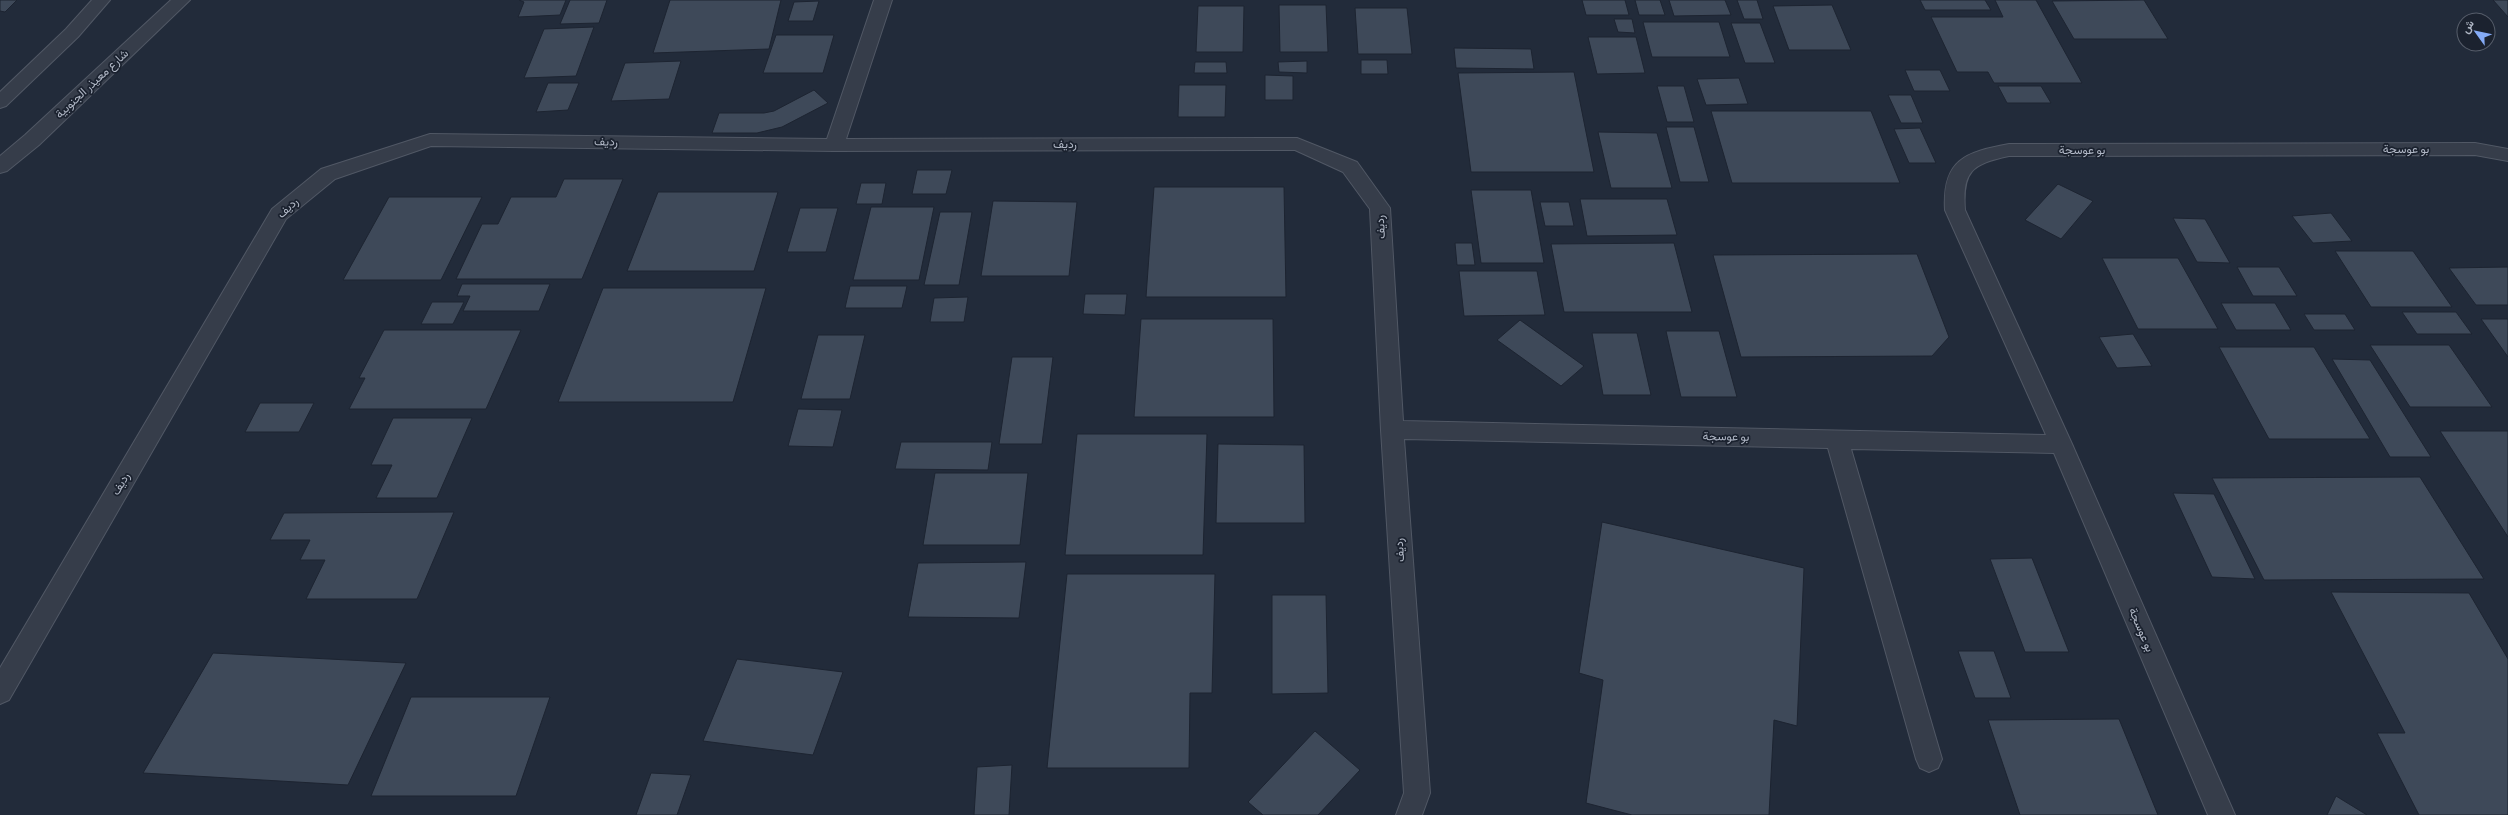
<svg xmlns="http://www.w3.org/2000/svg" width="2508" height="815" font-family="'Source Sans 3',Vazirmatn,sans-serif">
<rect width="100%" height="100%" fill="#222b3a"/>
<g fill="#3e4959" stroke="#1d2431">
<polygon points="0,0 17,0 5,12 0,11"/>
<polygon points="519,0 566,0 560,15 518,17 524,2"/>
<polygon points="570,0 607,0 599,23 560,24"/>
<polygon points="670,0 781,0 769,49 653,53"/>
<polygon points="1582,0 1625,0 1629,15 1586,15"/>
<polygon points="1635,0 1660,0 1665,15 1639,15"/>
<polygon points="1669,0 1725,0 1731,15 1674,16"/>
<polygon points="1737,0 1757,0 1763,19 1744,19"/>
<polygon points="1920,0 1985,0 1991,10 1925,10"/>
<polygon points="1995,0 2036,0 2082,83 1994,83 1988,72 1957,72 1931,17 2003,17"/>
<polygon points="2144,0 2168,39 2074,39 2052,1"/>
<polygon points="2493,0 2508,0 2508,17"/>
<polygon points="819,1 813,21 788,21 794,2"/>
<polygon points="1279,5 1326,5 1328,52 1280,52"/>
<polygon points="1832,5 1851,50 1789,50 1773,6"/>
<polygon points="1198,6 1244,6 1243,52 1196,52"/>
<polygon points="1355,8 1407,8 1412,54 1358,54"/>
<polygon points="1614,19 1632,19 1635,33 1618,32"/>
<polygon points="1643,22 1719,22 1730,57 1652,57"/>
<polygon points="1731,23 1760,23 1775,63 1745,63"/>
<polygon points="594,27 576,76 524,78 544,29"/>
<polygon points="776,35 834,35 823,73 763,73"/>
<polygon points="1588,37 1636,37 1645,73 1597,74"/>
<polygon points="1454,48 1531,49 1534,69 1456,68"/>
<polygon points="1361,60 1387,60 1388,74 1361,74"/>
<polygon points="681,61 669,99 611,101 625,63"/>
<polygon points="1307,61 1307,73 1279,72 1278,62"/>
<polygon points="1195,62 1226,62 1227,73 1194,73"/>
<polygon points="1905,70 1940,70 1950,91 1914,91"/>
<polygon points="1574,72 1594,172 1471,172 1458,73"/>
<polygon points="1265,75 1293,76 1293,100 1265,100"/>
<polygon points="1739,78 1748,104 1706,105 1697,79"/>
<polygon points="548,83 579,83 568,110 536,112"/>
<polygon points="1179,85 1226,85 1225,117 1178,117"/>
<polygon points="1657,86 1684,86 1694,122 1667,122"/>
<polygon points="1998,86 2041,86 2051,103 2007,103"/>
<polygon points="814,90 828,103 782,127 757,133 712,133 719,113 764,113 774,111"/>
<polygon points="1888,95 1911,95 1923,123 1901,123"/>
<polygon points="1711,111 1871,111 1900,183 1732,183"/>
<polygon points="1666,127 1694,127 1709,182 1680,182"/>
<polygon points="1920,128 1936,163 1909,163 1894,129"/>
<polygon points="1598,132 1657,133 1672,188 1611,188"/>
<polygon points="917,170 952,170 946,194 912,194"/>
<polygon points="564,179 623,179 582,279 456,279 482,224 498,224 511,197 556,197"/>
<polygon points="861,183 886,183 882,204 856,204"/>
<polygon points="2058,184 2093,201 2061,239 2025,220"/>
<polygon points="1154,187 1284,187 1286,297 1146,297"/>
<polygon points="1471,190 1531,190 1544,263 1481,263"/>
<polygon points="658,192 778,192 754,271 627,271"/>
<polygon points="389,197 482,197 441,280 343,280"/>
<polygon points="1580,199 1667,199 1677,235 1587,236"/>
<polygon points="993,201 1077,202 1069,276 981,276"/>
<polygon points="1540,202 1569,202 1574,226 1545,226"/>
<polygon points="871,207 934,207 919,280 853,280"/>
<polygon points="800,208 838,208 826,252 787,252"/>
<polygon points="940,212 972,212 959,285 924,285"/>
<polygon points="2331,213 2352,241 2313,243 2292,216"/>
<polygon points="2173,218 2205,219 2230,263 2197,262"/>
<polygon points="1455,243 1472,243 1475,265 1457,265"/>
<polygon points="1674,243 1692,312 1564,312 1551,244"/>
<polygon points="2335,251 2413,251 2452,307 2371,307"/>
<polygon points="1917,254 1949,337 1932,356 1741,357 1713,255"/>
<polygon points="2102,258 2178,258 2218,329 2138,329"/>
<polygon points="2237,267 2279,267 2297,296 2253,296"/>
<polygon points="2508,267 2508,305 2476,305 2449,268"/>
<polygon points="1459,271 1537,271 1545,315 1464,316"/>
<polygon points="462,284 550,284 539,311 463,311 470,296 457,296"/>
<polygon points="850,286 907,286 902,308 845,308"/>
<polygon points="603,288 766,288 733,402 558,402"/>
<polygon points="1085,294 1127,294 1125,315 1083,314"/>
<polygon points="968,297 964,322 930,322 934,298"/>
<polygon points="432,302 464,302 453,324 421,324"/>
<polygon points="2221,303 2275,303 2291,330 2236,330"/>
<polygon points="2402,312 2456,312 2472,334 2417,334"/>
<polygon points="2304,314 2345,314 2355,330 2314,330"/>
<polygon points="1141,319 1273,319 1274,417 1134,417"/>
<polygon points="2481,319 2508,319 2508,357"/>
<polygon points="1520,320 1584,366 1561,386 1497,340"/>
<polygon points="384,330 521,330 486,409 349,409 365,378 359,378"/>
<polygon points="1666,331 1719,331 1737,397 1681,397"/>
<polygon points="1592,333 1637,333 1651,395 1603,395"/>
<polygon points="2133,334 2152,366 2117,368 2099,337"/>
<polygon points="818,335 865,335 850,399 801,399"/>
<polygon points="2370,345 2449,345 2492,407 2410,407"/>
<polygon points="2219,347 2314,347 2370,439 2269,439"/>
<polygon points="1012,357 1053,357 1042,444 999,444"/>
<polygon points="2332,359 2370,360 2431,457 2390,457"/>
<polygon points="260,403 314,403 299,432 245,432"/>
<polygon points="798,409 842,410 833,447 788,446"/>
<polygon points="393,418 472,418 437,498 376,498 392,465 371,465"/>
<polygon points="2440,431 2508,431 2508,537"/>
<polygon points="1077,434 1207,434 1203,555 1065,555"/>
<polygon points="901,442 992,442 988,470 895,469"/>
<polygon points="1218,444 1304,445 1305,523 1216,523"/>
<polygon points="935,473 1028,473 1020,545 923,545"/>
<polygon points="2420,477 2484,579 2264,580 2212,478"/>
<polygon points="2173,493 2214,494 2255,579 2212,577"/>
<polygon points="454,512 417,599 306,599 325,560 300,560 310,540 270,540 284,513"/>
<polygon points="1602,522 1804,568 1797,726 1774,720 1769,815 1632,815 1586,803 1603,680 1579,673"/>
<polygon points="2032,558 2069,652 2025,652 1990,559"/>
<polygon points="1026,562 1019,618 908,617 918,563"/>
<polygon points="1067,574 1215,574 1212,693 1190,693 1189,768 1047,768"/>
<polygon points="2331,592 2469,593 2508,659 2508,815 2419,815 2377,733 2405,733"/>
<polygon points="1272,595 1326,595 1328,693 1272,694"/>
<polygon points="1958,651 1994,651 2011,698 1975,698"/>
<polygon points="213,653 406,663 348,785 143,773"/>
<polygon points="737,659 843,672 813,755 703,741"/>
<polygon points="411,697 550,697 516,796 371,796"/>
<polygon points="2119,719 2158,815 2020,815 1988,720"/>
<polygon points="1315,731 1360,770 1318,815 1263,815 1248,802"/>
<polygon points="1012,765 1009,815 974,815 977,767"/>
<polygon points="651,773 691,775 677,815 636,815"/>
<polygon points="2336,796 2367,815 2327,815"/>
</g>
<g fill="none" stroke-linecap="round" stroke-linejoin="round">
<g stroke="#515865" stroke-width="2">
<g id="minor">
<polygon points="92,0 110,0 78,37 6,106 0,108 0,92 66,29"/>
<polygon points="171,0 190,0 39,145 7,171 0,173 0,156 25,135"/>
<path d="M874,0H892L846,139L1297,138L1357,162L1390,208L1403,421L2046,435L1945,210C1942,160 1965,152 2009,144L2475,143L2508,149V161L2475,155L2009,156C1972,164 1962,171 1965,210L2072,444L2235,815H2208L2054,453L1851,449L1942,759L1938,768L1929,772L1920,768L1916,759L1828,448L1404,439L1430,793L1422,815H1396L1404,793L1381,430L1370,209L1343,172L1295,150L834,151L431,146L335,179L286,219L9,700L0,704V668L272,209L321,169L430,134L827,139Z"/>
</g>
</g>
<use href="#minor" fill="#363d4a" fill-rule="evenodd"/>
</g>
<g text-anchor="middle" dominant-baseline="central" stroke-width="3.5" stroke-linejoin="round" paint-order="stroke">
<g font-size="12" fill="#b1b8c6" stroke="#1b222f">
<text transform="translate(92 84) rotate(-43)">شارع معيذر الجنوبية</text>
<text transform="translate(606 142) rotate(1)">رديف</text>
<text x="1065" y="144">رديف</text>
<text x="2406" y="149">بو عوسجة</text>
<text x="2082" y="150">بو عوسجة</text>
<text transform="translate(288 208) rotate(-43)">رديف</text>
<text transform="translate(1381 227) rotate(-93)">رديف</text>
<text transform="translate(1726 437) rotate(1)">بو عوسجة</text>
<text transform="translate(121 484) rotate(-60)">رديف</text>
<text transform="translate(1400 550) rotate(-94)">رديف</text>
<text transform="translate(2141 630) rotate(67)">بو عوسجة</text>
</g>
</g>
<g transform="translate(2476 32) rotate(303)"><circle r="19" fill="#1b222f" stroke="#575e6b"/>
<path d="M0-3L7 15L0 10L-7 15Z" fill="#85abf6"/>
<text y="-6" font-size="11" font-weight="bold" text-anchor="middle" fill="#b1b8c6">ش</text>
</g>
</svg>
